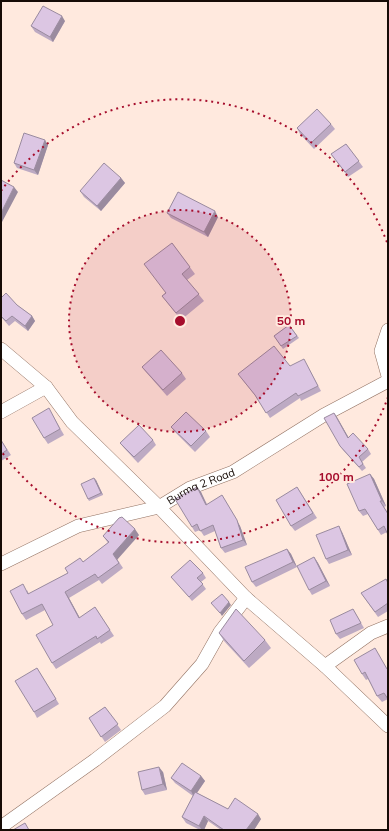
<svg xmlns="http://www.w3.org/2000/svg" width="389" height="831" font-family="Mulish,sans-serif">
<rect width="100%" height="100%" fill="#ffe9de"/>
<g fill="none" stroke-linecap="round" stroke-linejoin="round">
<g stroke="#937364" stroke-width="14">
<g id="minor">
<polyline points="388,330 381,351 388,376"/>
<polyline points="1,349 46,387 72,422 159,507 246,598 325,666 388,726"/>
<polyline points="1,412 46,387"/>
<path id="s1" d="M1,564L78,526L159,507L190,488L233,472L324,415L388,381"/>
<polyline points="325,666 371,633 388,626"/>
<polyline points="1,827 95,760 165,706 202,664 220,632 246,598"/>
</g>
</g>
<use href="#minor" stroke="#fff" stroke-width="13"/>
</g>
<g fill="#bdaac3">
<polygon points="65,21 53,42 35,32 31,26"/>
<polygon points="331,124 335,129 314,149 300,134 297,128"/>
<polygon points="346,144 363,167 348,177 331,154"/>
<polygon points="48,145 38,175 17,168 14,163"/>
<polygon points="121,178 125,183 101,211 84,197 80,191"/>
<polygon points="167,213 218,217 208,237 171,218"/>
<polygon points="172,243 195,274 187,280 204,301 181,320 162,296 165,293"/>
<polygon points="1,298 17,305 32,316 35,321 28,331 15,321 9,326 1,317"/>
<polygon points="289,325 299,338 283,349 274,336"/>
<polygon points="307,365 321,391 301,401 300,398 270,418 258,399 238,374"/>
<polygon points="142,367 182,373 186,379 167,396 146,372"/>
<polygon points="334,413 349,438 368,449 371,454 362,462 366,468 362,471 343,450 340,446"/>
<polygon points="52,414 64,435 48,444 44,438"/>
<polygon points="171,427 206,431 210,437 195,452 175,432"/>
<polygon points="1,440 11,455 1,461"/>
<polygon points="153,440 156,445 138,463 124,448 120,443"/>
<polygon points="370,474 374,479 386,506 384,507 388,513 388,535 387,532 381,535 368,514 363,516 359,511"/>
<polygon points="96,480 103,495 89,501 88,499"/>
<polygon points="197,487 201,492 207,504 225,501 240,526 247,545 225,553 221,548 215,531 204,536 200,530 195,532 192,527"/>
<polygon points="297,487 317,518 295,531 291,526"/>
<polygon points="342,532 352,555 329,564 326,559"/>
<polygon points="139,535 117,559 123,568 102,584 99,580 69,598 80,618 95,607 114,636 101,644 100,642 56,669 52,663 53,625 45,610 26,620 22,614 27,590 29,594 68,573 80,558 83,562 108,543 103,536"/>
<polygon points="287,549 291,554 297,567 256,587 252,582"/>
<polygon points="314,557 318,563 330,586 312,595 309,590"/>
<polygon points="203,573 206,578 201,582 206,589 192,601 175,581 171,577"/>
<polygon points="388,582 388,611 378,617 361,593"/>
<polygon points="353,609 364,628 340,639 336,634"/>
<polygon points="219,633 265,640 271,648 249,668 224,641"/>
<polygon points="379,654 388,699 382,702 377,696 368,679 366,680 362,674"/>
<polygon points="37,668 59,704 37,718 34,712"/>
<polygon points="105,707 121,730 105,742 89,718"/>
<polygon points="163,772 167,790 145,795 142,790"/>
<polygon points="201,776 205,781 197,793 228,809 261,819 254,830 221,830 208,821 204,830 200,830 186,823 182,817 193,796 175,783 171,778"/>
</g>
<g fill="#9a8b9f">
<polygon points="62,16 65,21 53,42 50,37"/>
<polygon points="45,140 48,145 38,175 34,170"/>
<polygon points="121,178 125,183 101,211 97,206"/>
<polygon points="14,187 18,192 2,222 1,220 1,213"/>
<polygon points="215,211 218,217 208,237 204,232"/>
<polygon points="32,316 35,321 28,331 25,326"/>
<polygon points="334,413 337,417 351,442 348,438"/>
<polygon points="370,474 374,479 386,506 382,501"/>
<polygon points="94,478 96,480 103,495 101,493"/>
<polygon points="197,487 201,492 209,510 206,505"/>
<polygon points="222,495 240,526 247,545 243,540"/>
<polygon points="339,526 342,532 352,555 348,550"/>
<polygon points="135,529 139,535 117,560 113,554"/>
<polygon points="287,549 291,554 297,567 293,562"/>
<polygon points="314,557 318,563 330,586 326,581"/>
<polygon points="65,592 69,598 83,624 79,618"/>
<polygon points="229,602 231,605 222,616 220,613"/>
<polygon points="159,767 163,772 167,790 163,784"/>
<polygon points="201,776 205,781 194,797 191,791"/>
<polygon points="258,814 261,819 254,830 246,830"/>
<polygon points="204,816 208,821 204,830 202,830 199,826"/>
</g>
<g fill="#dcc6e3" stroke="#9a8b9f">
<polygon points="43,6 62,16 50,37 31,26"/>
<polygon points="317,109 331,124 311,143 297,128"/>
<polygon points="24,133 45,140 34,170 14,163"/>
<polygon points="346,144 359,161 345,172 331,154"/>
<polygon points="104,163 121,178 97,206 80,191"/>
<polygon points="1,180 14,187 1,213"/>
<polygon points="178,192 215,211 204,232 167,213"/>
<polygon points="172,243 190,267 182,274 199,294 176,313 162,296 166,293 144,264"/>
<polygon points="6,293 17,305 32,316 25,326 12,316 6,321 1,316 1,298"/>
<polygon points="289,325 297,336 281,346 274,336"/>
<polygon points="274,346 290,366 304,359 318,386 298,396 296,393 266,413 255,395 238,374"/>
<polygon points="161,350 182,373 163,390 142,367"/>
<polygon points="49,408 60,429 44,438 32,418"/>
<polygon points="186,412 206,431 191,446 171,427"/>
<polygon points="334,413 348,438 353,433 368,449 359,457 363,464 359,467 340,446 324,418"/>
<polygon points="139,425 153,440 134,457 120,443"/>
<polygon points="1,440 7,450 1,454"/>
<polygon points="370,474 382,501 380,501 388,514 388,535 384,526 378,530 365,509 359,511 347,484"/>
<polygon points="94,478 101,493 88,499 81,484"/>
<polygon points="197,487 206,505 222,495 237,520 243,540 221,548 213,525 200,531 197,524 192,527 175,499"/>
<polygon points="297,487 313,513 291,526 276,500"/>
<polygon points="122,517 135,529 113,554 119,563 98,578 95,574 65,592 79,618 95,607 110,630 97,639 96,636 52,663 36,635 53,625 42,604 22,614 10,591 23,584 28,594 68,573 65,568 80,558 83,562 109,542 103,536 119,518"/>
<polygon points="339,526 348,550 326,559 316,535"/>
<polygon points="287,549 293,562 252,582 245,567"/>
<polygon points="314,557 326,581 309,590 297,566"/>
<polygon points="190,560 203,573 197,578 203,584 189,597 171,577"/>
<polygon points="386,579 388,583 388,603 375,612 361,593"/>
<polygon points="222,594 229,602 220,613 211,603"/>
<polygon points="236,609 265,640 244,661 219,633"/>
<polygon points="353,609 361,623 336,634 330,620"/>
<polygon points="375,648 387,669 388,668 388,699 384,693 377,696 365,672 362,674 354,660"/>
<polygon points="37,668 56,699 34,712 15,681"/>
<polygon points="105,707 118,724 101,737 89,718"/>
<polygon points="182,763 201,776 191,791 171,778"/>
<polygon points="159,767 163,784 142,790 138,772"/>
<polygon points="195,792 228,809 235,798 258,814 246,830 224,830 204,816 199,826 182,817"/>
<polygon points="25,823 29,830 13,830"/>
</g>
<circle cx="180" cy="321" r="111" fill="#a60d2c" fill-opacity=".12"/>
<g fill="none" stroke="#a60d2c" stroke-width="2" stroke-dasharray="2 4">
<circle cx="180" cy="321" r="111"/>
<path d="M388 397A221 221 0 0 1 1 451M1 191A221 221 0 0 1 388 245"/>
</g>
<g text-anchor="middle" dominant-baseline="central" stroke-width="4" stroke-linejoin="round" paint-order="stroke">
<g font-size="11" fill="#160b06" stroke="#ffe9de">
<text stroke="none"><textPath href="#s1" startOffset="216">Burma 2 Road</textPath></text>
</g>
</g>
<circle cx="180" cy="321" r="6" fill="#a60d2c" stroke="#ffe9de" stroke-width="2"/>
<g font-size="12" text-anchor="middle" font-weight="bold" fill="#a60d2c" stroke="#ffe9de" stroke-width="4" stroke-linejoin="round" paint-order="stroke">
<text x="291" y="325">50 m</text>
<text x="336" y="481">100 m</text>
</g>
<rect width="389" height="831" fill="none" stroke="#160b06" stroke-width="4"/>
</svg>
